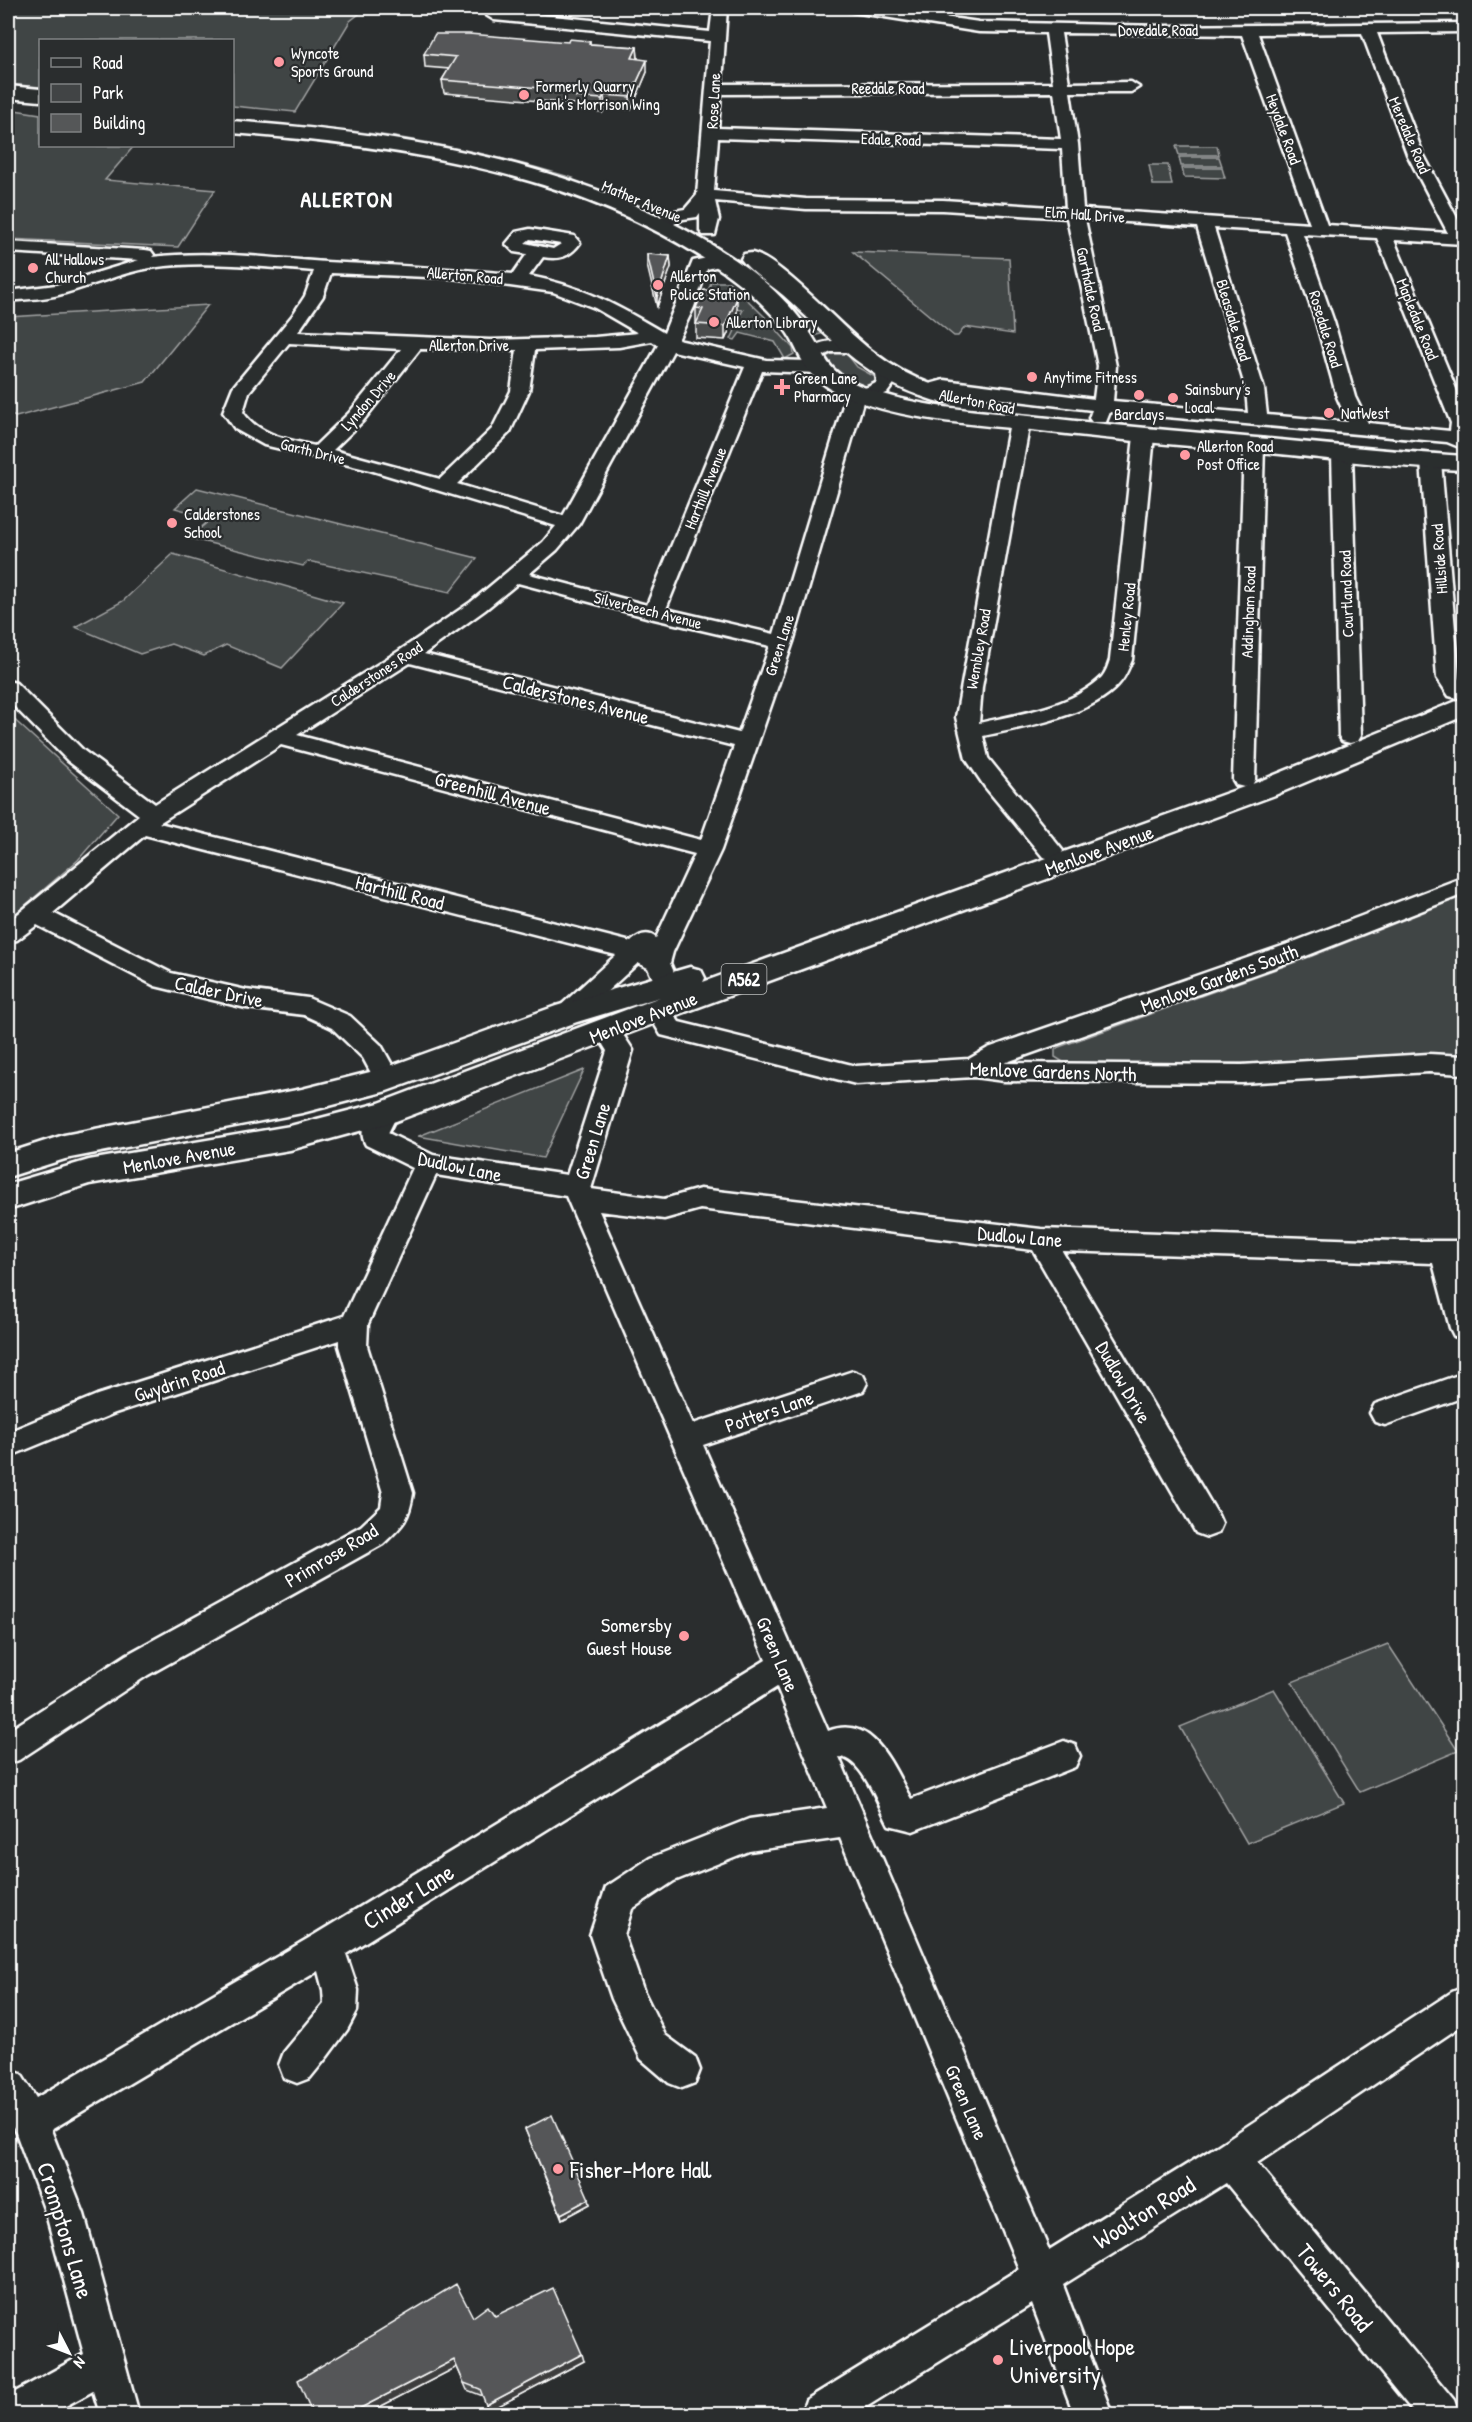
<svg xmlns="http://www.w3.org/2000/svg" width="1472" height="2422" font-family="'Patrick Hand',sans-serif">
<rect width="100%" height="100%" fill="#2a2d2e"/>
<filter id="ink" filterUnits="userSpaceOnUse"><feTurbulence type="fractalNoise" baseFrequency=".0167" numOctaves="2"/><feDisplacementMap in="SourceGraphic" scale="12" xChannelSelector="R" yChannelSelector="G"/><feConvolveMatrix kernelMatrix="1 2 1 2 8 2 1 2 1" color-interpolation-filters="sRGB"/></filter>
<g filter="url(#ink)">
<g fill="#414445" stroke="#a0a2a2" stroke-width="1.5">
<polygon points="8,8 431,8 423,10 363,11 350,21 295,112 233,106 232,40 40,40 40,87 8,84"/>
<polygon points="8,109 40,114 40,146 134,146 105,180 215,190 178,247 8,239"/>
<path d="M352,131C427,140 501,156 573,178L564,184L435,146L351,133Z"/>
<polygon points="1176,146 1217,146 1219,155 1179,155"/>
<polygon points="1179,157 1219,157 1222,166 1181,166"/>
<polygon points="1149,165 1168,165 1172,185 1153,185"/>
<polygon points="1182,168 1222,168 1225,178 1184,177"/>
<polygon points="853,252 1009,258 1013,334 965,327 958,336 954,336"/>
<polygon points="754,267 828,332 810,337 746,273"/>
<polygon points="711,282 729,282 767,319 764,320 769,322 793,348 794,354 785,359 775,342 740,333 735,340 731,339 740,320 738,319 743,310 729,308 706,298"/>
<polygon points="208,305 145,382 16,417 8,414 8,317"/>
<polygon points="836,353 847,354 857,367 877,378 878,383 863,389 843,380 822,358"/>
<polygon points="197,488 477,558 450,592 308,561 303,566 189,538 212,518 175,508"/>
<polygon points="173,554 343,603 282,668 226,645 204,656 171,644 140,654 75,627 123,601"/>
<polygon points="8,714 118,814 78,860 8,920"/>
<polygon points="1464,896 1464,1055 1434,1054 1247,1063 1068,1065 1055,1057 1055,1050 1059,1047 1312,956"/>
<polygon points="584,1070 543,1158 418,1136 419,1136"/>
<polygon points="1388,1644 1458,1751 1360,1792 1292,1682"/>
<polygon points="1274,1689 1344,1803 1247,1843 1180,1727"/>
</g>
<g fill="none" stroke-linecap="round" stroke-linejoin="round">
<g stroke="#fff" stroke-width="5">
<g id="minor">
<path d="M713,8H727L722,84L1053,83L1046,33L979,32L853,12L848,11L846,8H880L979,22L1165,26L1464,23V32L1377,33L1423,154L1464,231V244L1394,240L1464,408V449L1447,442L1110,412L1106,422H1092L1089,418L1092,410L944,392L925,397L918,395L916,391L918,387L944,380L1094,399L1098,366L1067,218L943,210L806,209L715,201L719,219L715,235H703L700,231V213L697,217L683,219L665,229H653L650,225C659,215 673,211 685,209L697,195L710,41L494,20L486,15L494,10L710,32ZM1061,33L1242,35L1310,224L1083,209L1078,144L1070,92H1131L1139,87L1131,82L1069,83ZM1362,33L1407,154L1448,233L1327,225L1258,34ZM1054,92L1061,139L718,128L721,94ZM718,138L1062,149L1066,208L943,200L806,199L714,191ZM1085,219L1197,227L1246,389L1248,413L1113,401L1116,366ZM1214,228L1285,232L1316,322L1337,397L1348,422L1267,415L1264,389ZM1303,234L1377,238L1451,423L1450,431L1368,423L1355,397L1334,322Z"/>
<path d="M530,229L574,236L580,243C570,257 559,260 543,257L529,276C583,286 618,306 664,333L693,261L721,255L727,256L730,260L727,264L707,269L694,307L678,340L766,360L811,361L805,360L803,356C816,338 841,339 860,344L862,348L860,352H831L813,361L825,363L827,367L825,371L818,373L762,371L666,609L774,634L845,399C853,388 867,390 877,382L876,373L878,369H892L896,381L887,393L863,402L793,642L721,850L673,952L670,963L679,984L676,990L667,993L658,990L648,968L638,963L576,1020L567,1023L558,1020L554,1014L558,1008L616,955L145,835L53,913L171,973L246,990L308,998L350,1016L381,1045L400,1079L396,1086L387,1088L378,1086L363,1058L332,1028L304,1015L246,1008L155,986L37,925L17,940L8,942V922L139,815L68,761L8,700V681L16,683L84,751L155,804L399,651L471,602L543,542L556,526L370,470L264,445L235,429L223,412L233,387L292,316L305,296L314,271C259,267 204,260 150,268C120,273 92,286 62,294C45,299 26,299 8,301V291L56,285L139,260L8,252V242L145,250L151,251L154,255L152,257C211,250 267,258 326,262C388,265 451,268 513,274L527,254L514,252L506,244L516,232ZM530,239L561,244L553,249L525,243ZM331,273L452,278L553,292L595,308L638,333L595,337L490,340L298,332L323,296ZM652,341L658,345L563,516L457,484L510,432L529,391L535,350L619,347ZM289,343L401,349L349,413L315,446C289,440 258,435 243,412L249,392ZM420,349L517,350L511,391L492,429L440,479L333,450L363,421ZM673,351L745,367L647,605L529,574L557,550L579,524ZM518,583L654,619L770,646L739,733L424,654L485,610ZM410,663L734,746L701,840L297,735ZM281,745L695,854L656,938C647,931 639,935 631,942L159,823Z"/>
<path d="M1020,416L1027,418L1030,422L982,687L979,723C1019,714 1072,707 1102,677C1106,672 1108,666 1110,660L1134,436L1137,432H1151L1154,436L1132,660C1128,669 1125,678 1118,685C1089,717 1023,727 983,736L988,758L1063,851L1059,857L1051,859L1043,857L985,787L966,759L956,717L1010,422L1013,418Z"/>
<polygon points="1254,439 1261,441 1264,445 1255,780 1252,785 1244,787 1236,785 1233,780 1244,445 1247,441"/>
<polygon points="1342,447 1349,449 1352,453 1361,736 1358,741 1350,743 1342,741 1339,736 1332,453 1335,449"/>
<polygon points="1431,455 1438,457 1441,461 1459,678 1464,686 1464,696 1457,698 1449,696 1437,678 1421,461 1424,457"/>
<polygon points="1464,877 1464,894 1306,956 1004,1063 1242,1065 1429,1054 1464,1056 1464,1074 1429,1072 1242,1083 1004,1081 974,1077 856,1084 661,1035 646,1010 649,1004 658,1001 667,1004 679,1022 856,1066 969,1059 988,1048 1288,944"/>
<path d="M607,1021L616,1024L633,1050L591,1189L664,1199L700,1189L1041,1229L1395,1241H1464V1263H1461L1464,1277V1339L1454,1336L1450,1328L1433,1263L1062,1251L1218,1515L1222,1524L1218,1533L1207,1537L1196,1533L1033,1250L700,1209L664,1219L599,1211L693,1424L853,1371L863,1375L867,1383L863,1391L703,1445L828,1731C874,1713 893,1768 911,1799L1064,1741L1075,1745L1080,1756L1075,1767L913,1831L889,1825C879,1807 862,1757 839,1757L1049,2250L1217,2146L1452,1992L1464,1987V2024L1257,2163L1454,2400L1459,2414H1415L1226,2183L1063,2285L1112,2414H1074L1032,2304L855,2414H801L806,2400L1019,2269L840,1838L749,1851L674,1881L632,1909L624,1935L644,1992L665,2035L695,2057L700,2070L695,2083L682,2088L669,2083L641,2059L612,1999L590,1935L606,1887L650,1858L749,1819L827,1808L777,1687L346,1954L358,1990L357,2011L347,2030L327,2057L310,2078L297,2083L284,2078L279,2065L284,2052L324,2004L323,1990L318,1971L51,2130L84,2214L139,2414H100L93,2391L51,2414H8V2396L84,2354L46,2214L16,2133L8,2119V2069L21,2074L36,2098L314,1935L766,1660L566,1196L436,1175L368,1324L367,1346L413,1493C409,1521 402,1526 383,1544L148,1675L19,1760L8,1764V1731L126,1655L361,1526L381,1507L383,1493L339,1346V1340L115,1413L8,1457V1432L97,1395L344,1316L413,1168L366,1145C357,1130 367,1119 376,1106L385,1103L394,1106L398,1113L388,1133L433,1155L567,1175L607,1051L594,1030L598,1024Z"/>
<polygon points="1464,1373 1464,1397 1385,1425 1375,1422 1370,1413 1375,1404"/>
</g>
</g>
<g stroke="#fff" stroke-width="5">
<g id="major">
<polygon points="8,86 40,89 40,101 8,98"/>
<path d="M232,121C405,134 590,162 737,261C762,278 786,300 804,324C828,357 823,372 866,388C924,410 988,411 1049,418C1126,427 1203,433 1279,440C1341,446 1402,452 1464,456V470C1403,468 1341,460 1280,454C1203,447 1126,441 1049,432C982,424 910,423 847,397C828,389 812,378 802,360C796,350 793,340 786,331C769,309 747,288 724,272C582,172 401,146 232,133Z"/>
<path d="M752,253C782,260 842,329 872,351C891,366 913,378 936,386C944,388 951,389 956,396L952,401C941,404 932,400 921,396C865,377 826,334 783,295C770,284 751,273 741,259L744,254Z"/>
</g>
</g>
<g stroke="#fff" stroke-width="5">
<polygon id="highway" points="1464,698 1464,716 1275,795 669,1018 396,1121 290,1150 89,1184 8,1210 8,1184 89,1160 290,1126 379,1103 660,997 577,1022 387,1091 302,1113 65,1159 8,1177 8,1153 64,1135 302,1089 382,1069 556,1006 690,967 701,970 705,978 703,982 1255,783"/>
</g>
<use href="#minor" fill="#2a2d2e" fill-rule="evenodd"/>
<use href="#major" fill="#2a2d2e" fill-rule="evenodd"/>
<use href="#highway" fill="#2a2d2e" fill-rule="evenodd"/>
</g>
<g fill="#494b4c" stroke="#fff" stroke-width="1.5">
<polygon points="590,41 590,44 637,47 638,59 647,72 631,110 605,108 603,112 576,110 576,104 444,93 442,80 449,69 425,67 424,54"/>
<polygon points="647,254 670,256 671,267 657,307 647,265"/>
<polygon points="730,292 730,297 737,312 725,340 696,338 696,308"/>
<polygon points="525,2129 590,2204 562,2219"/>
<polygon points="495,2316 584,2361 489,2411 483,2396 467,2390 457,2367 364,2415 313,2415 473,2317"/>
</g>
<g fill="#3c3d3e" stroke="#fff" stroke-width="1.5">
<polygon points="637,47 638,60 632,58"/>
<polygon points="647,60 647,72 631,110 630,97"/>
<polygon points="604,95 605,108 603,112 602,99"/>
<polygon points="670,256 671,267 657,307 657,297"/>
<polygon points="737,298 737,312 725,340 725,326"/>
<polygon points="589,2199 590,2204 562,2219 561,2214"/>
<polygon points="582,2354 584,2361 489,2411 486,2405"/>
<polygon points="454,2360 457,2367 364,2415 347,2415"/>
</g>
<g fill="#555758" stroke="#fff" stroke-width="1.5">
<polygon points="435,34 469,34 568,42 569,39 590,41 589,44 637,47 632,58 647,60 630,97 604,95 602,99 576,97 578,91 442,80 456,57 424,54"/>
<polygon points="647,254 670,256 657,297"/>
<polygon points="704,290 730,292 728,297 737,298 725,326 696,324 703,309 696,308"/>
<polygon points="552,2115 589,2199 561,2214 525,2129"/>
<polygon points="456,2284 473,2317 488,2306 495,2316 553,2288 582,2354 486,2405 480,2389 464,2383 454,2360 347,2415 313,2415 298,2380"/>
</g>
</g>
<g fill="#ff9aa2" stroke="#2a2d2e" stroke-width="2">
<circle cx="279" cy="62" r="6"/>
<circle cx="524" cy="95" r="6"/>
<circle cx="33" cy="268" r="6"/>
<circle cx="658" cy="285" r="6"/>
<circle cx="714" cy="322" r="6"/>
<circle cx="1032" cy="377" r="6"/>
<path d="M779 378h6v6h6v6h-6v6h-6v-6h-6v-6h6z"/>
<circle cx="1139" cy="395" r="6"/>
<circle cx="1173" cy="398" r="6"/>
<circle cx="1329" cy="413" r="6"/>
<circle cx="1185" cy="455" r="6"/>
<circle cx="172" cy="523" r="6"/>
<circle cx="684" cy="1636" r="6"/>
<circle cx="558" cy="2169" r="6"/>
<circle cx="998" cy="2360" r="6"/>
</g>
<g text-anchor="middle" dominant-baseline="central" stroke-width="4.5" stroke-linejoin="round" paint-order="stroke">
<g font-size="16" fill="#fff" stroke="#2a2d2e">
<text x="1158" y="30">Dovedale Road</text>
<text x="888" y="88">Reedale Road</text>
<text transform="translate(713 101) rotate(-87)">Rose Lane</text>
<text transform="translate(1284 129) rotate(70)">Heydale Road</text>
<text transform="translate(1410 135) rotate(67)">Meredale Road</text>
<text transform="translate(891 139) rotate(2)">Edale Road</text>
<text transform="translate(642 201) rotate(23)">Mather Avenue</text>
<text transform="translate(1085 214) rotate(4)">Elm Hall Drive</text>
<text transform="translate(465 275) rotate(5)">Allerton Road</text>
<text transform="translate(1091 289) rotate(78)">Garthdale Road</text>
<text transform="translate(1418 319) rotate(68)">Mapledale Road</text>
<text transform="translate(1234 320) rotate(73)">Bleasdale Road</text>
<text transform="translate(1326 329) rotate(73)">Rosedale Road</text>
<text x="469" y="345">Allerton Drive</text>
<text transform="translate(368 400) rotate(-49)">Lyndon Drive</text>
<text transform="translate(977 401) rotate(11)">Allerton Road</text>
<text transform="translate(313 451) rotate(14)">Garth Drive</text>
<text transform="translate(705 488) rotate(-68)">Harthill Avenue</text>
<text transform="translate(1439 559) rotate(-94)">Hillside Road</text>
<text transform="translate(1346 594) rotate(-92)">Courtland Road</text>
<text transform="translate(648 610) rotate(14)">Silverbeech Avenue</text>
<text transform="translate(1248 612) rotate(-88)">Addingham Road</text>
<text transform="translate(1126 617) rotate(-84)">Henley Road</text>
<text transform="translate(779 645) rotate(-72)">Green Lane</text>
<text transform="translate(978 649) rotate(-80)">Wembley Road</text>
<text transform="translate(376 674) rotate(-33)">Calderstones Road</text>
</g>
<g font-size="16" fill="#fff" stroke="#2a2d2e" text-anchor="start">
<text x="291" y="53">Wyncote<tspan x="291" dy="18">Sports Ground</tspan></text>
<text x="536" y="86">Formerly Quarry<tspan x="536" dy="18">Bank's Morrison Wing</tspan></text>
<text x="45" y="259">All Hallows<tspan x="45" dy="18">Church</tspan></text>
<text x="670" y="276">Allerton<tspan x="670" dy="18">Police Station</tspan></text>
<text x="726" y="322">Allerton Library</text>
<text x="1044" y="377">Anytime Fitness</text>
<text x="794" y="378">Green Lane<tspan x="794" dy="18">Pharmacy</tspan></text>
<text x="1185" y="389">Sainsbury's<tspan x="1185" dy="18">Local</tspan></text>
<text x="1341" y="413">NatWest</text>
<text x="1139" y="414" text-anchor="middle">Barclays</text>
<text x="1197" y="446">Allerton Road<tspan x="1197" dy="18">Post Office</tspan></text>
<text x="184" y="514">Calderstones<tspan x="184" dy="18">School</tspan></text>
</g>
<rect fill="#2a2d2e" stroke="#bfc0c0" stroke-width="1.5" x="721.5" y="964" width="45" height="30" rx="4.5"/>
<g font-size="18" font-weight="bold" fill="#fff">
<text x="744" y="979">A562</text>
</g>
<g font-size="20" fill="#fff" stroke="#2a2d2e">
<text transform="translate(576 699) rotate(14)">Calderstones Avenue</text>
<text transform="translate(493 793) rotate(15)">Greenhill Avenue</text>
<text transform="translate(1099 850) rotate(-20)">Menlove Avenue</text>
<text transform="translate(400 892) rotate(14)">Harthill Road</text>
<text transform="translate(1219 978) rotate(-20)">Menlove Gardens South</text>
<text transform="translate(219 991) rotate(12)">Calder Drive</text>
<text transform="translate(643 1017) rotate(-21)">Menlove Avenue</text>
<text transform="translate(1053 1071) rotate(2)">Menlove Gardens North</text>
<text transform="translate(592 1141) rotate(-73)">Green Lane</text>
<text transform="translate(179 1157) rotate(-10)">Menlove Avenue</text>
<text transform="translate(460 1166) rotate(12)">Dudlow Lane</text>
<text transform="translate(1020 1236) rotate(5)">Dudlow Lane</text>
<text transform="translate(179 1381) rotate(-18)">Gwydrin Road</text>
<text transform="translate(1124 1382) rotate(60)">Dudlow Drive</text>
<text transform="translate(769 1411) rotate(-19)">Potters Lane</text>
<text transform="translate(331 1555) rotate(-31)">Primrose Road</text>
<text transform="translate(778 1654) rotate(67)">Green Lane</text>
<text transform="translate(967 2102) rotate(67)">Green Lane</text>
</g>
<g font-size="20" fill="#fff" stroke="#2a2d2e" text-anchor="end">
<text x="672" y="1624">Somersby<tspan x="672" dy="23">Guest House</tspan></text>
</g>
<g font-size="22" font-weight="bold" letter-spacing="1.5" fill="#fff" stroke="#2a2d2e">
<text x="347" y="199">ALLERTON</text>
</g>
<g font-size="24" fill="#fff" stroke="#2a2d2e">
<text transform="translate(408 1896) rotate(-32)">Cinder Lane</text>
<text transform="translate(1144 2212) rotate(-32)">Woolton Road</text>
<text transform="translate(66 2230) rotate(73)">Cromptons Lane</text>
<text transform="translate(1335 2287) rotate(51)">Towers Road</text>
</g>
<g font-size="24" fill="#fff" stroke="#2a2d2e" text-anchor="start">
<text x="570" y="2169">Fisher-More Hall</text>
<text x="1010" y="2346">Liverpool Hope<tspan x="1010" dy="28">University</tspan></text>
</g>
</g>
<rect width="1472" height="2422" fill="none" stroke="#2a2d2e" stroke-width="30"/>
<rect x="15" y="15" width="1442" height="2392" fill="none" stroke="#fff" stroke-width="2" filter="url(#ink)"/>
<rect x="39" y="39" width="195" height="108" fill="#2a2d2e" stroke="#7f8182" stroke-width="1.5"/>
<rect x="51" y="58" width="30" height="9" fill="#2a2d2e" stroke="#7f8182" stroke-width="1.5"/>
<text x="93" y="69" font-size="18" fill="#ffffff">Road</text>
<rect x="51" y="84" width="30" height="18" fill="#414445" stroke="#7f8182" stroke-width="1.5"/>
<text x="93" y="99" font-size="18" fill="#ffffff">Park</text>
<rect x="51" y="114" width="30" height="18" fill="#555758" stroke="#7f8182" stroke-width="1.5"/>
<text x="93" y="129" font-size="18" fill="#ffffff">Building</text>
<g transform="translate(69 2353) rotate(132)" stroke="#2a2d2e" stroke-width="4.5" paint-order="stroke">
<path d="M0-4.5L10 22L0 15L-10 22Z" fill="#ffffff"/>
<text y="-9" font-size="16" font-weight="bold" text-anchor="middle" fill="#ffffff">N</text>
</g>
</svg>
